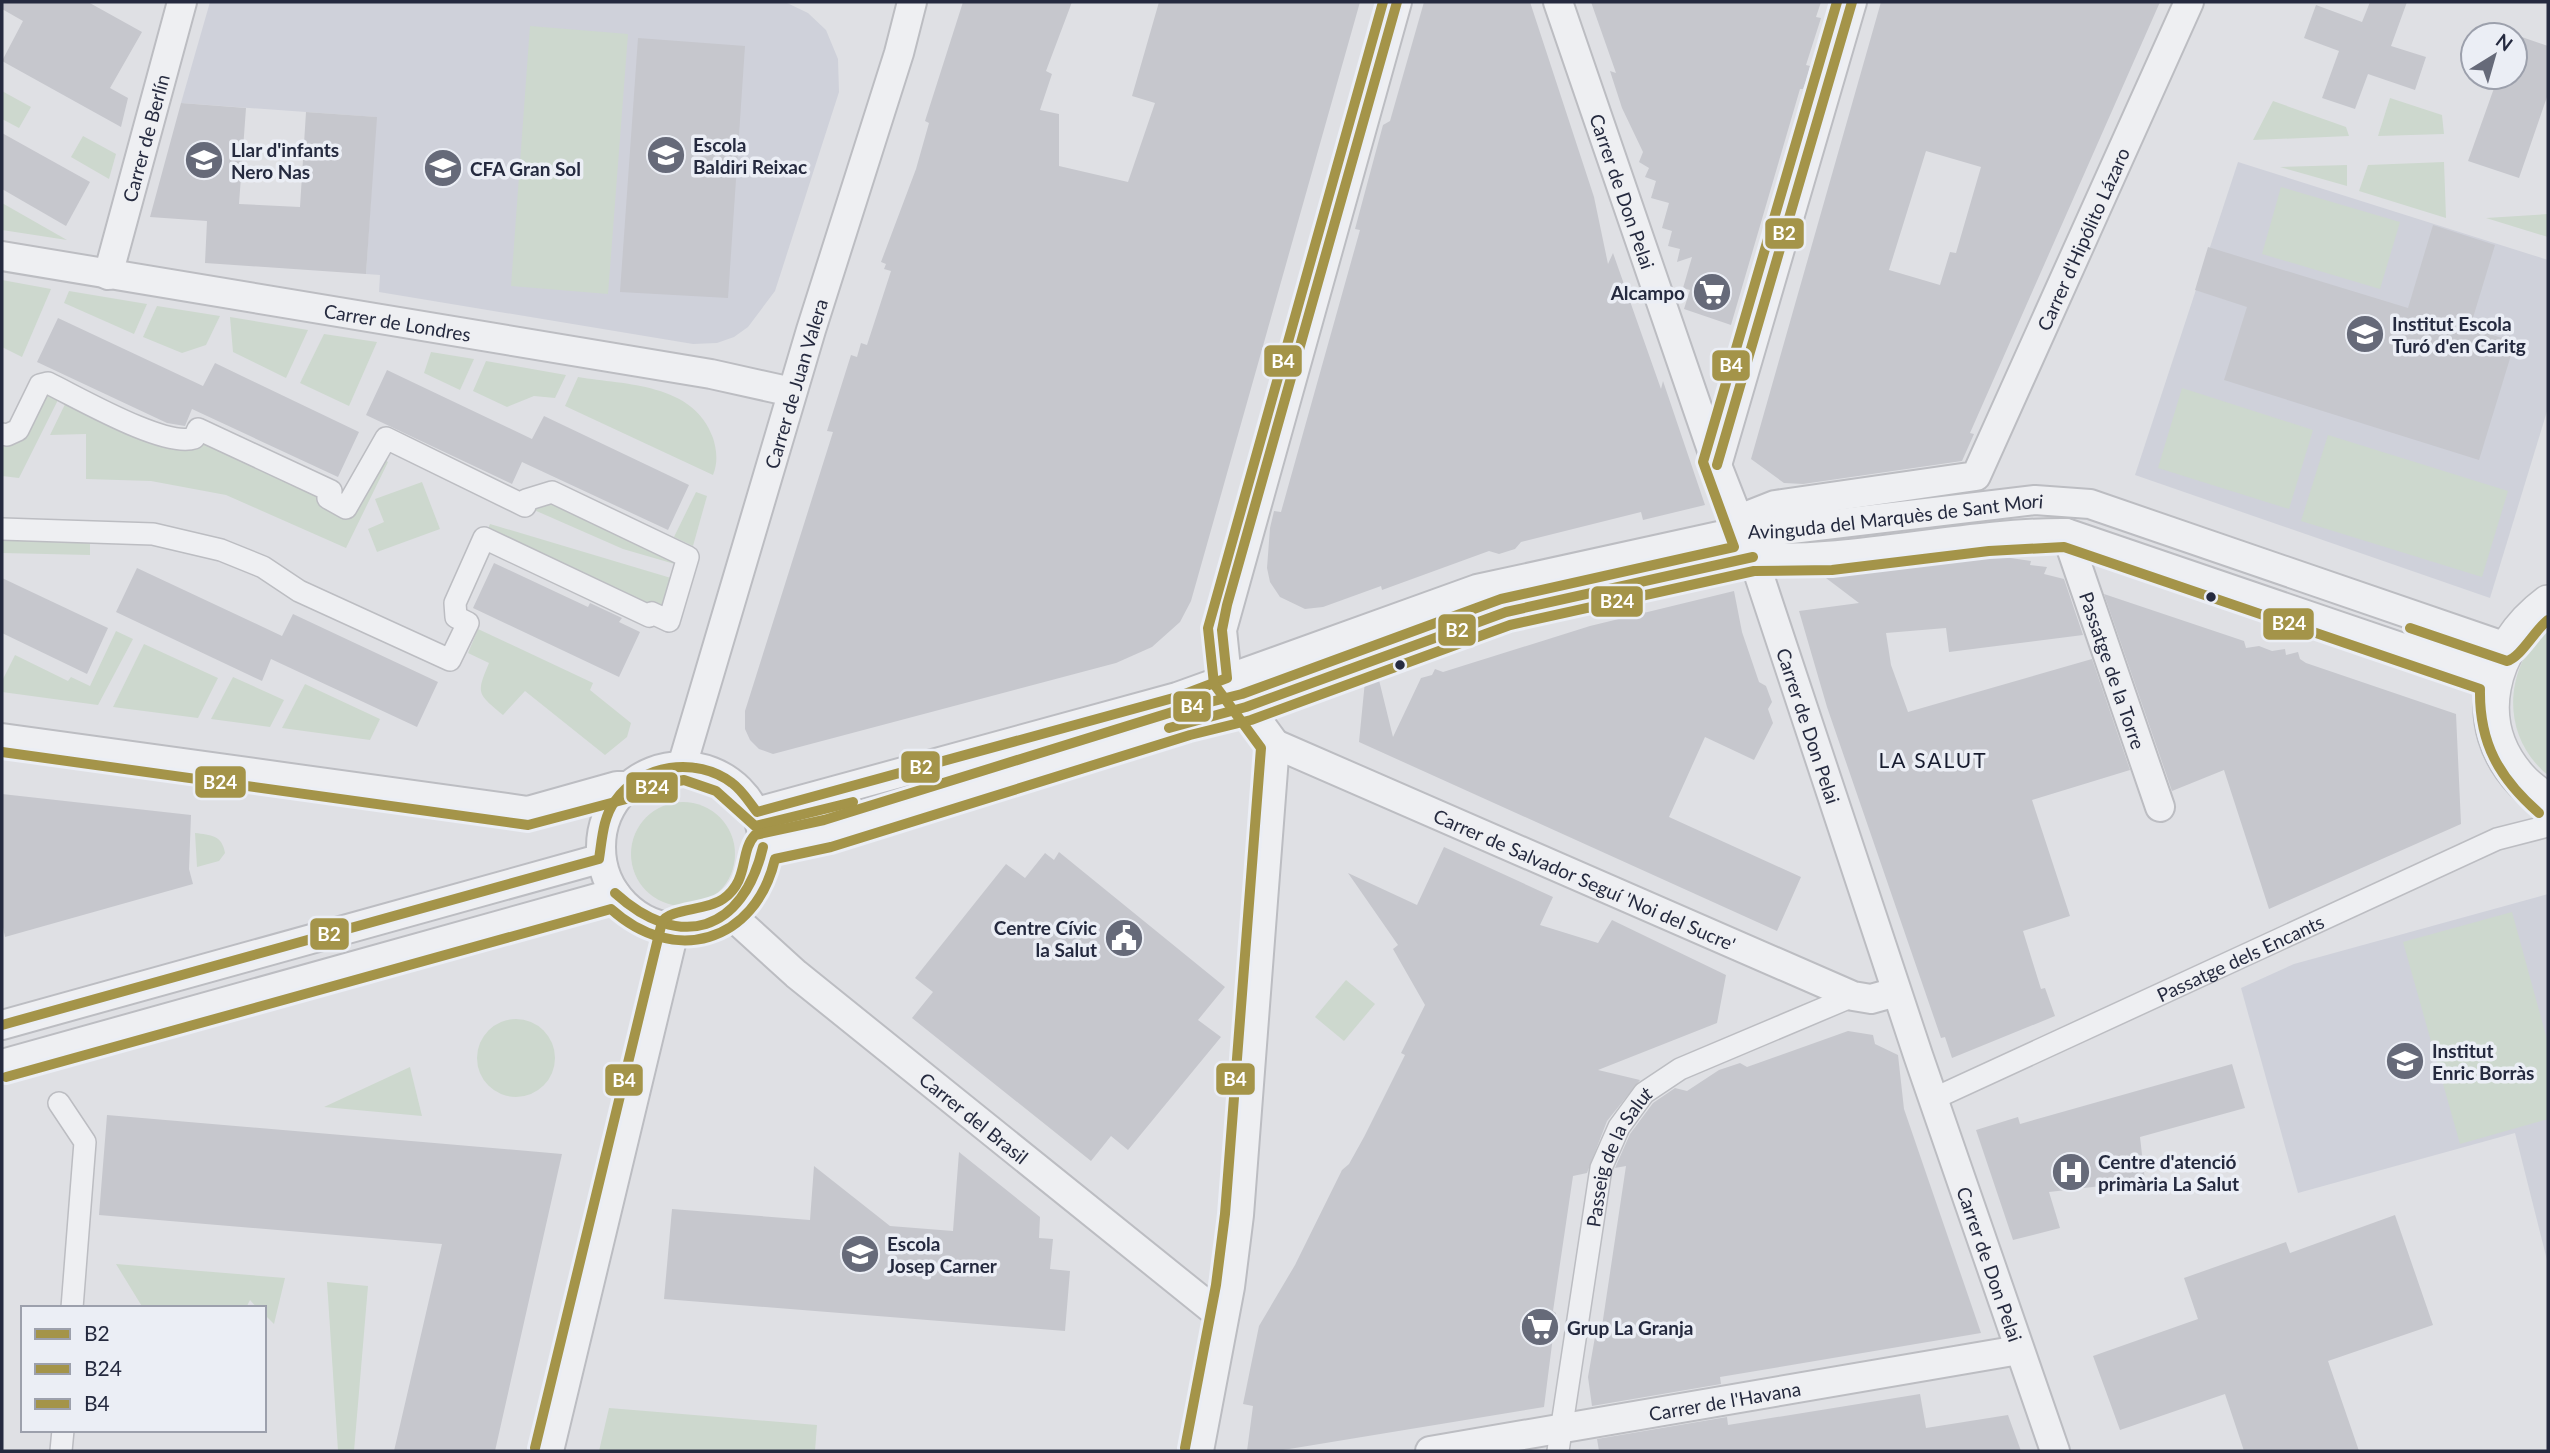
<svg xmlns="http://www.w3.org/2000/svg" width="2550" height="1453" font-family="Lato,sans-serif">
<rect width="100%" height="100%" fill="#dfe0e4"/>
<g fill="#cfd1da">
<polygon points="210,2 785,2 808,13 826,30 838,59 839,92 775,291 748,327 734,337 717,343 693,344 379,292 380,275 366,274 376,117 181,103"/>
<polygon points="2238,162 2548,260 2548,408 2490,598 2135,475"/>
<polygon points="2548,894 2548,1264 2515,1133 2298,1193 2241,988 2294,964"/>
</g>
<g fill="#cdd8ce">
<polygon points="530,26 628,34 608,294 511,286"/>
<polygon points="2,91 31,107 19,128 2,119"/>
<polygon points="2390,98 2442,115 2444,134 2378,136"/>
<polygon points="2273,101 2346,127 2349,136 2253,140"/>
<polygon points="83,136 116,154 109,179 71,157"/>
<polygon points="2444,162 2446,218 2359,191 2368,165"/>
<polygon points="2347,165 2347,186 2280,167"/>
<polygon points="2281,187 2400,222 2380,289 2262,254"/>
<polygon points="2,203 67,240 2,230"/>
<polygon points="2548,214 2548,237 2486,218"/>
<polygon points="2,280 51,289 22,357 2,347"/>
<polygon points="69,291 147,304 134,334 64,303"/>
<polygon points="157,306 220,316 206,345 182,353 143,337"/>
<polygon points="230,317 308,330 286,378 233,352"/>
<polygon points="324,334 377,342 349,406 300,383"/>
<polygon points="431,352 474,359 460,390 424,373"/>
<polygon points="486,361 566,375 555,398 534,396 507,407 473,391"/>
<path d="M578,377C626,385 694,383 713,438C717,451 718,463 713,475L565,406Z"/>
<polygon points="40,385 63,390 19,478 2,476 2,434"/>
<polygon points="2182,388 2313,430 2289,509 2158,468"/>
<polygon points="70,394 194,438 346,508 376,455 388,462 346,548 226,495 151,481 86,479 86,434 50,435"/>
<polygon points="2328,435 2508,491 2482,577 2301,521"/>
<polygon points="422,482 440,529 377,552 368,529 384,522 375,499"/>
<polygon points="552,492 685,567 623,549 525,506"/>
<polygon points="696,492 707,496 693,546 674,537"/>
<polygon points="490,524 681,581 669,621 484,538"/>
<polygon points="2,529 52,533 53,542 82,541 90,535 90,555 2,553"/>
<path d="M2548,628V775C2500,737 2503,666 2548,628Z"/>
<path d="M478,629L593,683L590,690L631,723L627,737L605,755L525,691L503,715C477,693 476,694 489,663L468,653Z"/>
<polygon points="116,631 133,639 98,705 2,692 2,681 15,655 68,681 71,677 90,686"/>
<polygon points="144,644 218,678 198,718 113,707"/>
<polygon points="233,677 284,700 270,727 211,719"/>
<polygon points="305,684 380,719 370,740 282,728"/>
<circle cx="683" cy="854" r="52"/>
<path d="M195,833C211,835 222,835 225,853L219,861L197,867Z"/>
<polygon points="2512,912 2548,1043 2548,1119 2460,1144 2403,942"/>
<polygon points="1346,980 1375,1004 1344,1041 1315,1017"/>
<circle cx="516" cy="1058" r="39"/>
<polygon points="410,1067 422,1116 324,1107"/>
<polygon points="116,1264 285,1278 274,1324 264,1314 264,1308 257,1308 250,1300 246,1308 205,1305 175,1308 173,1305 143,1308"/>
<polygon points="327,1282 368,1286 354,1451 338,1451"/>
<polygon points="609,1408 817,1425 815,1451 599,1451"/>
</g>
<g fill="#c6c7cd" fill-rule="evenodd">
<polygon points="2,2 88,2 142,32 110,88 128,98 121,127 2,61 23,21 2,9"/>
<polygon points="963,2 1072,2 1046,71 1052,74 1040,110 1059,114 1059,166 1128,182 1155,103 1132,96 1159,2 1360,2 1191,601 1180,622 1152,647 1116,663 773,754 759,749 750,740 745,729 745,711 833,432 827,431 851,355 857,357 861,343 867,345 891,271 884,269 886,264 881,262 916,169 929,123 925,121"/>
<polygon points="1424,2 1530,2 1594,197 1608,264 1613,253 1661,389 1663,381 1705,505 1643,520 1641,512 1521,542 1515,549 1499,554 1489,551 1382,590 1381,586 1323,607 1305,609 1280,597 1270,582 1267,568 1270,528 1274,511 1281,512 1360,230 1355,229 1383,125 1390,121"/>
<polygon points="1591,2 1821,2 1816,17 1821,18 1806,65 1810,66 1807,78 1803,89 1800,89 1731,325 1684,309 1690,290 1683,288 1692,257 1677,262 1680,249 1668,246 1672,231 1662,228 1669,203 1651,198 1656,181 1645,177 1649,168 1639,162 1643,152 1622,108 1610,71 1616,73"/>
<path d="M1881,2H2160L1970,433L1974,434L1962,461L1803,484L1784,483L1751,459ZM1926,151L1981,167L1956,253L1950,252L1940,285L1889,270Z"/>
<polygon points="2370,2 2407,2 2391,46 2426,57 2415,90 2368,74 2355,109 2322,98 2339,51 2304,38 2316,5 2362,22"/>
<polygon points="2513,34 2548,46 2548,94 2519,178 2468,161 2498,77 2515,77"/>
<polygon points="638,38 745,46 728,298 620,292"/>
<polygon points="181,103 246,108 239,204 300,207 306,112 377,117 366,274 205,263 207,221 150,217"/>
<polygon points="2,133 90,182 66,226 2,189"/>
<polygon points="2433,225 2495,245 2472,321 2475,322 2473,329 2515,342 2479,460 2224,380 2247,307 2195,290 2208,247 2408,308"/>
<polygon points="58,318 203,386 215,363 359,432 338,477 192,409 185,426 167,423 37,362"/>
<polygon points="387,370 532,439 544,416 689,485 668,530 522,462 512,484 366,415"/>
<polygon points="2004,553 2004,557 2031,561 2030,565 2047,567 2044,574 2064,579 2083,635 1949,652 1946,628 1886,633 1891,665 1908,712 2092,659 2130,770 2032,800 2070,916 2023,931 2041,989 2045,988 2055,1016 1952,1058 1945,1037 1941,1038 1827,707 1799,611 1859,603 1822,575"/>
<polygon points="494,563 588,607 590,603 622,618 619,622 640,632 619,677 473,608"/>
<polygon points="137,568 282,636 293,614 438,682 417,727 271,659 262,681 116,612"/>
<polygon points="2,578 108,628 87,674 2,633"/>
<polygon points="1734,591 1742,632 1759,682 1766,686 1772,702 1768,709 1773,723 1754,760 1705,737 1669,817 1801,877 1777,931 1359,742 1365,681 1378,676 1393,737 1421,678 1432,675 1435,669 1443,672 1590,626"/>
<polygon points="2104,594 2244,641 2246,648 2259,646 2272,651 2285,649 2286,655 2298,652 2300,659 2306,663 2456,714 2461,824 2269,909 2224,770 2172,791"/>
<polygon points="2,794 191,815 189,869 193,884 5,937 2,923"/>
<polygon points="1444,847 1553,897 1540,925 1598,943 1612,920 1726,975 1717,1023 1598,1070 1640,1080 1607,1121 1587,1173 1573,1176 1553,1311 1556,1313 1544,1407 1277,1451 1247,1451 1253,1406 1243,1404 1259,1326 1295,1265 1342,1170 1349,1164 1364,1137 1405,1055 1401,1053 1425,1005 1393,949 1398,945 1348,873 1417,905"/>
<polygon points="1059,852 1225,987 1198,1020 1221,1037 1128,1150 1111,1136 1091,1161 912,1018 933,992 915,978 1006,864 1025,878 1045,853 1054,860"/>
<polygon points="1848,1031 1873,1035 1875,1044 1898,1055 1904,1109 1981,1333 1720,1377 1721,1384 1592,1406 1588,1377 1596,1331 1601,1333 1626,1166 1615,1168 1630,1134 1653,1103 1675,1088 1687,1091 1719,1070 1740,1063 1747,1067"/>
<polygon points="2232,1064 2245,1108 2140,1137 2145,1181 2049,1192 2060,1228 2013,1240 1976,1130 2018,1117 2020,1124"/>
<polygon points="107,1115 562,1154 495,1451 394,1451 442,1244 99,1215"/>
<polygon points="959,1152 1040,1217 1039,1238 1053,1239 1050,1269 1070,1271 1065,1331 664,1299 672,1209 810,1220 814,1166 890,1226 953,1231"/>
<polygon points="2395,1215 2433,1325 2328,1361 2359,1451 2244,1451 2225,1394 2120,1430 2093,1356 2198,1319 2184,1278 2286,1242 2290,1253"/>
<polygon points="1920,1394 1926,1428 2008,1415 2021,1451 1599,1451 1597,1439 1727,1417 1728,1425"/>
</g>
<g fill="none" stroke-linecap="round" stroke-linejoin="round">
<g stroke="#bcbdc2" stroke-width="24">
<g id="pedestrian">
<path d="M2,434L7,435L18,430L40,385L48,383C79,398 165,448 194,438L198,429L331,491L328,498L346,508L386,438L525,506L526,500L552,492L688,557L669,621L652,613L649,616L484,538L455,603L456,617L468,623L450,660L299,591L263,567L221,550L153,534L2,529"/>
<path id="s1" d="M1933,1099L2497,839L2548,826"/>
<polyline points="59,1103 85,1142 72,1308"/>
<polyline points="61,1451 63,1430"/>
<path id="s2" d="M1558,1451L1601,1168L1619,1127L1644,1093L1680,1069L1853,996"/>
</g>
</g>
<g stroke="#bcbdc2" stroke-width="32">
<g id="minor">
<path id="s3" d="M1558,2L1717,465L1753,557L1918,1055L2055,1451"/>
<path id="s4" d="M2,256L711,374L792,392"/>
<path id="s5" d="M108,275L182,2"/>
<polyline points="1717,465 1852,2"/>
<path id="s6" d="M1737,520L1775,505L1976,476L2189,2"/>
<path id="s7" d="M2066,533L2160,807"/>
<polyline points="2,738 528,811 617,786 628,786"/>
<path id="s8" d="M1275,744L1853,996L1871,999L1896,992"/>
<path id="s9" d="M682,766L811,330L899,53L912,2"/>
<circle cx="682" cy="847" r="81"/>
<path id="s10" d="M757,812L1177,697L1477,589L1742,531L1783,530L2035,500L2090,504L2506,647"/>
<path d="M763,847L827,834L1186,722L1246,707L1506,612L1753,557C1857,563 1961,532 2066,533L2494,679"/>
<path id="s11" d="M730,914L796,974L1222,1317"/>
<polyline points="2,1025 599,859"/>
<polyline points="2,1064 615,893"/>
<polyline points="549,1451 675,927"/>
<polyline points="1199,1451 1230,1287 1239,1215 1275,744 1227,678 1222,630 1397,2"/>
<path id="s12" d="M1430,1451L2019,1350"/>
</g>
</g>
<g stroke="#bcbdc2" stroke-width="38">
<path id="tertiary" d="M2548,603C2490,646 2468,725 2523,782C2530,789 2540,796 2548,802"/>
</g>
<use href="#pedestrian" stroke="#eeeff2" stroke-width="21"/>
<use href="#minor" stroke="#eeeff2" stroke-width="28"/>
<use href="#tertiary" stroke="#eeeff2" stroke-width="35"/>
<g stroke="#ebeef5" stroke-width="16">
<g id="bus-1">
<polyline points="1717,465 1852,2"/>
<polyline points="1169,728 1246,707 1506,612 1753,557"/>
<path d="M615,893C680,952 743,932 763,847"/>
<path d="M2,1025L599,859C602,840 603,817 615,801C641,764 696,756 732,783C742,790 749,802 757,812L1177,697L1227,678L1222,630L1227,605L1397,2"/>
</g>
</g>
<g stroke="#ebeef5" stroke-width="16">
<g id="bus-2">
<path d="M2410,628L2507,661C2521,657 2534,631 2548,620"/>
<polyline points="2,752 528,825 630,798 657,785 684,780 716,791 755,826 853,802"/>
<path d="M6,1077L611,909C674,966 755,943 775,859L831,847L1190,735L1251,720L1510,625L1754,571L1832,570L1989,551L2064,547L2480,689C2479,743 2499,778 2539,813"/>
</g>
</g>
<g stroke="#ebeef5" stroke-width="16">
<g id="bus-3">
<path d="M535,1448L662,922C670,908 706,911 723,899C750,880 739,852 755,835L824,820L1182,709L1242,694L1501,599L1734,547L1703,462L1837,2"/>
<polyline points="1185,1448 1216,1285 1225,1214 1261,748 1214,684 1208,628 1383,2"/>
</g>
</g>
<use href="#bus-1" stroke="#a49449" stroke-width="10"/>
<use href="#bus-2" stroke="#a49449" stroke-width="10"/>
<use href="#bus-3" stroke="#a49449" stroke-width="10"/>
</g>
<defs>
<g id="school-disc" transform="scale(2.0125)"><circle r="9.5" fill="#666a79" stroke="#ebeef5"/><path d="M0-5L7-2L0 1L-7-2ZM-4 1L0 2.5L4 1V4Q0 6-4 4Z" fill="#fff"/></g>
<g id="supermarket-disc" transform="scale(2.0125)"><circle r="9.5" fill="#666a79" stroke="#ebeef5"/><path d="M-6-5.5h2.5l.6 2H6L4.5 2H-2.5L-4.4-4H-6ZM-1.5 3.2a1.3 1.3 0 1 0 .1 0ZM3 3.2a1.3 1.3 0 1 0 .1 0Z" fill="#fff"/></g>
<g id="civic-disc" transform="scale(2.0125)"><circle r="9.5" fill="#666a79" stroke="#ebeef5"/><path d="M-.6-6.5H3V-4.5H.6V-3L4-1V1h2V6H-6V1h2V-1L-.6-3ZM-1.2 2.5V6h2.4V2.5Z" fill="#fff"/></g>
<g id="hospital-disc" transform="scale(2.0125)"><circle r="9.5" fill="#666a79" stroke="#ebeef5"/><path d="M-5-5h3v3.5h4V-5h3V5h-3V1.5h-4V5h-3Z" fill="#fff"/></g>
</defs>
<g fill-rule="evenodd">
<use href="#school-disc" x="666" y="155"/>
<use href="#school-disc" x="204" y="160"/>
<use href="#school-disc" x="443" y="168"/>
<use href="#supermarket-disc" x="1712" y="292"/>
<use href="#school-disc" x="2365" y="334"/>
<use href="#civic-disc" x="1124" y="938"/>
<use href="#school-disc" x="2405" y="1061"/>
<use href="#hospital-disc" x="2071" y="1172"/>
<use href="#school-disc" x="860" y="1254"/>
<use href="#supermarket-disc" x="1540" y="1327"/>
</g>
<g fill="#252a3f" stroke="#ebeef5" stroke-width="2.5">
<circle cx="2211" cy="597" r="6"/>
<circle cx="1400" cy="665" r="6"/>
</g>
<g text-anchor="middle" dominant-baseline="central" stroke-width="7" stroke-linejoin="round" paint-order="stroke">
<g font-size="19" fill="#252a3f" stroke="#ebeef5">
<text stroke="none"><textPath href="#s5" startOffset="142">Carrer de Berlín</textPath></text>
<text stroke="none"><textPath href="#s3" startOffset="200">Carrer de Don Pelai</textPath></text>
<text stroke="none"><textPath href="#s6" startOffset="504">Carrer d'Hipólito Lázaro</textPath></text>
<text stroke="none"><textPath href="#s4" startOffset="401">Carrer de Londres</textPath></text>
<text stroke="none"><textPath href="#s9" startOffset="399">Carrer de Juan Valera</textPath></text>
<text stroke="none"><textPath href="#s10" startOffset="1180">Avinguda del Marquès de Sant Mori</textPath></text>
<text stroke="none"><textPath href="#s7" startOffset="145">Passatge de la Torre</textPath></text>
<text stroke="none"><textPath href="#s3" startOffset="766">Carrer de Don Pelai</textPath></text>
<text stroke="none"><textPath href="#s8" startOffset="338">Carrer de Salvador Seguí 'Noi del Sucre'</textPath></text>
<text stroke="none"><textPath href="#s1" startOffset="338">Passatge dels Encants</textPath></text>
<text stroke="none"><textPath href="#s11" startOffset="318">Carrer del Brasil</textPath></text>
<text stroke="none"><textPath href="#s2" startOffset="303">Passeig de la Salut</textPath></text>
<text stroke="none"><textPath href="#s3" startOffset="1334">Carrer de Don Pelai</textPath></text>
<text stroke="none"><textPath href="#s12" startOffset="299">Carrer de l'Havana</textPath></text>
</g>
<g font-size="19" font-weight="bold" fill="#252a3f" stroke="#ebeef5" text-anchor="start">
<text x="693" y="144">Escola<tspan x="693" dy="22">Baldiri Reixac</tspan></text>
<text x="231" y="149">Llar d'infants<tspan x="231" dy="22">Nero Nas</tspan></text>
<text x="470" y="168">CFA Gran Sol</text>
<text x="1685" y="292" text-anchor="end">Alcampo</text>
<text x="2392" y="323">Institut Escola<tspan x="2392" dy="22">Turó d'en Caritg</tspan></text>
<text x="1097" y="927" text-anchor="end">Centre Cívic<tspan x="1097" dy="22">la Salut</tspan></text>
<text x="2432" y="1050">Institut<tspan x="2432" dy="22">Enric Borràs</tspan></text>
<text x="2098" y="1161">Centre d'atenció<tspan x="2098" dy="22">primària La Salut</tspan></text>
<text x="887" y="1243">Escola<tspan x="887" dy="22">Josep Carner</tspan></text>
<text x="1567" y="1327">Grup La Granja</text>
</g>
<g font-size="21" letter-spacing="2" fill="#171c2f" stroke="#ebeef5">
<text x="1933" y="759">LA SALUT</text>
</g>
</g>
<g stroke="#ebeef5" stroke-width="2.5">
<rect x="1764" y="217" width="41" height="33" rx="7" fill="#a49449"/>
<rect x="1263" y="344" width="40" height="34" rx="7" fill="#a49449"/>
<rect x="1711" y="349" width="40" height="33" rx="7" fill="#a49449"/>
<rect x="1590" y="585" width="54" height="33" rx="7" fill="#a49449"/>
<rect x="2262" y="607" width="53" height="34" rx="7" fill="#a49449"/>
<rect x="1437" y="613" width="40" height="34" rx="7" fill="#a49449"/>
<rect x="1172" y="690" width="40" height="33" rx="7" fill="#a49449"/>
<rect x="900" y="750" width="41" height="34" rx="7" fill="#a49449"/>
<rect x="194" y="765" width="53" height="34" rx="7" fill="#a49449"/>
<rect x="625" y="771" width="54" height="33" rx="7" fill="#a49449"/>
<rect x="309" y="917" width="41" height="34" rx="7" fill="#a49449"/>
<rect x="1215" y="1062" width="41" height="34" rx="7" fill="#a49449"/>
<rect x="604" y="1063" width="40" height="34" rx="7" fill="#a49449"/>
</g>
<g font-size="19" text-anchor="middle" font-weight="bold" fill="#fff">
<text x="1784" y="240">B2</text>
<text x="1283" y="368">B4</text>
<text x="1731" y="372">B4</text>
<text x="1617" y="608">B24</text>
<text x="2289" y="630">B24</text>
<text x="1457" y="637">B2</text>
<text x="1192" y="713">B4</text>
<text x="921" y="774">B2</text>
<text x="220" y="789">B24</text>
<text x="652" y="794">B24</text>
<text x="329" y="941">B2</text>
<text x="1235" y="1086">B4</text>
<text x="624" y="1087">B4</text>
</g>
<rect width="2550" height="1453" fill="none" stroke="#252a3f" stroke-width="7"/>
<rect x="21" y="1306" width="245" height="126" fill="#ebeef5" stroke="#9ca0ac" stroke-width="2"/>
<rect x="35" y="1329" width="35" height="10" fill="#a49449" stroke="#9ca0ac" stroke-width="2"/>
<text x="84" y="1341" font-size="21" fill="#252a3f">B2</text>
<rect x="35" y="1364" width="35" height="10" fill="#a49449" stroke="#9ca0ac" stroke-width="2"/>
<text x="84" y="1376" font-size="21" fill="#252a3f">B24</text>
<rect x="35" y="1399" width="35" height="10" fill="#a49449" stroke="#9ca0ac" stroke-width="2"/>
<text x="84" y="1411" font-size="21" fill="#252a3f">B4</text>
<g transform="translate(2494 56) rotate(37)"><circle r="33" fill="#ebeef5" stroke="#9ca0ac" stroke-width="2"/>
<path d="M0-5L12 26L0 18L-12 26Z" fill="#666a79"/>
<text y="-10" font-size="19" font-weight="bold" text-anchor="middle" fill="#252a3f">N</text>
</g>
</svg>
